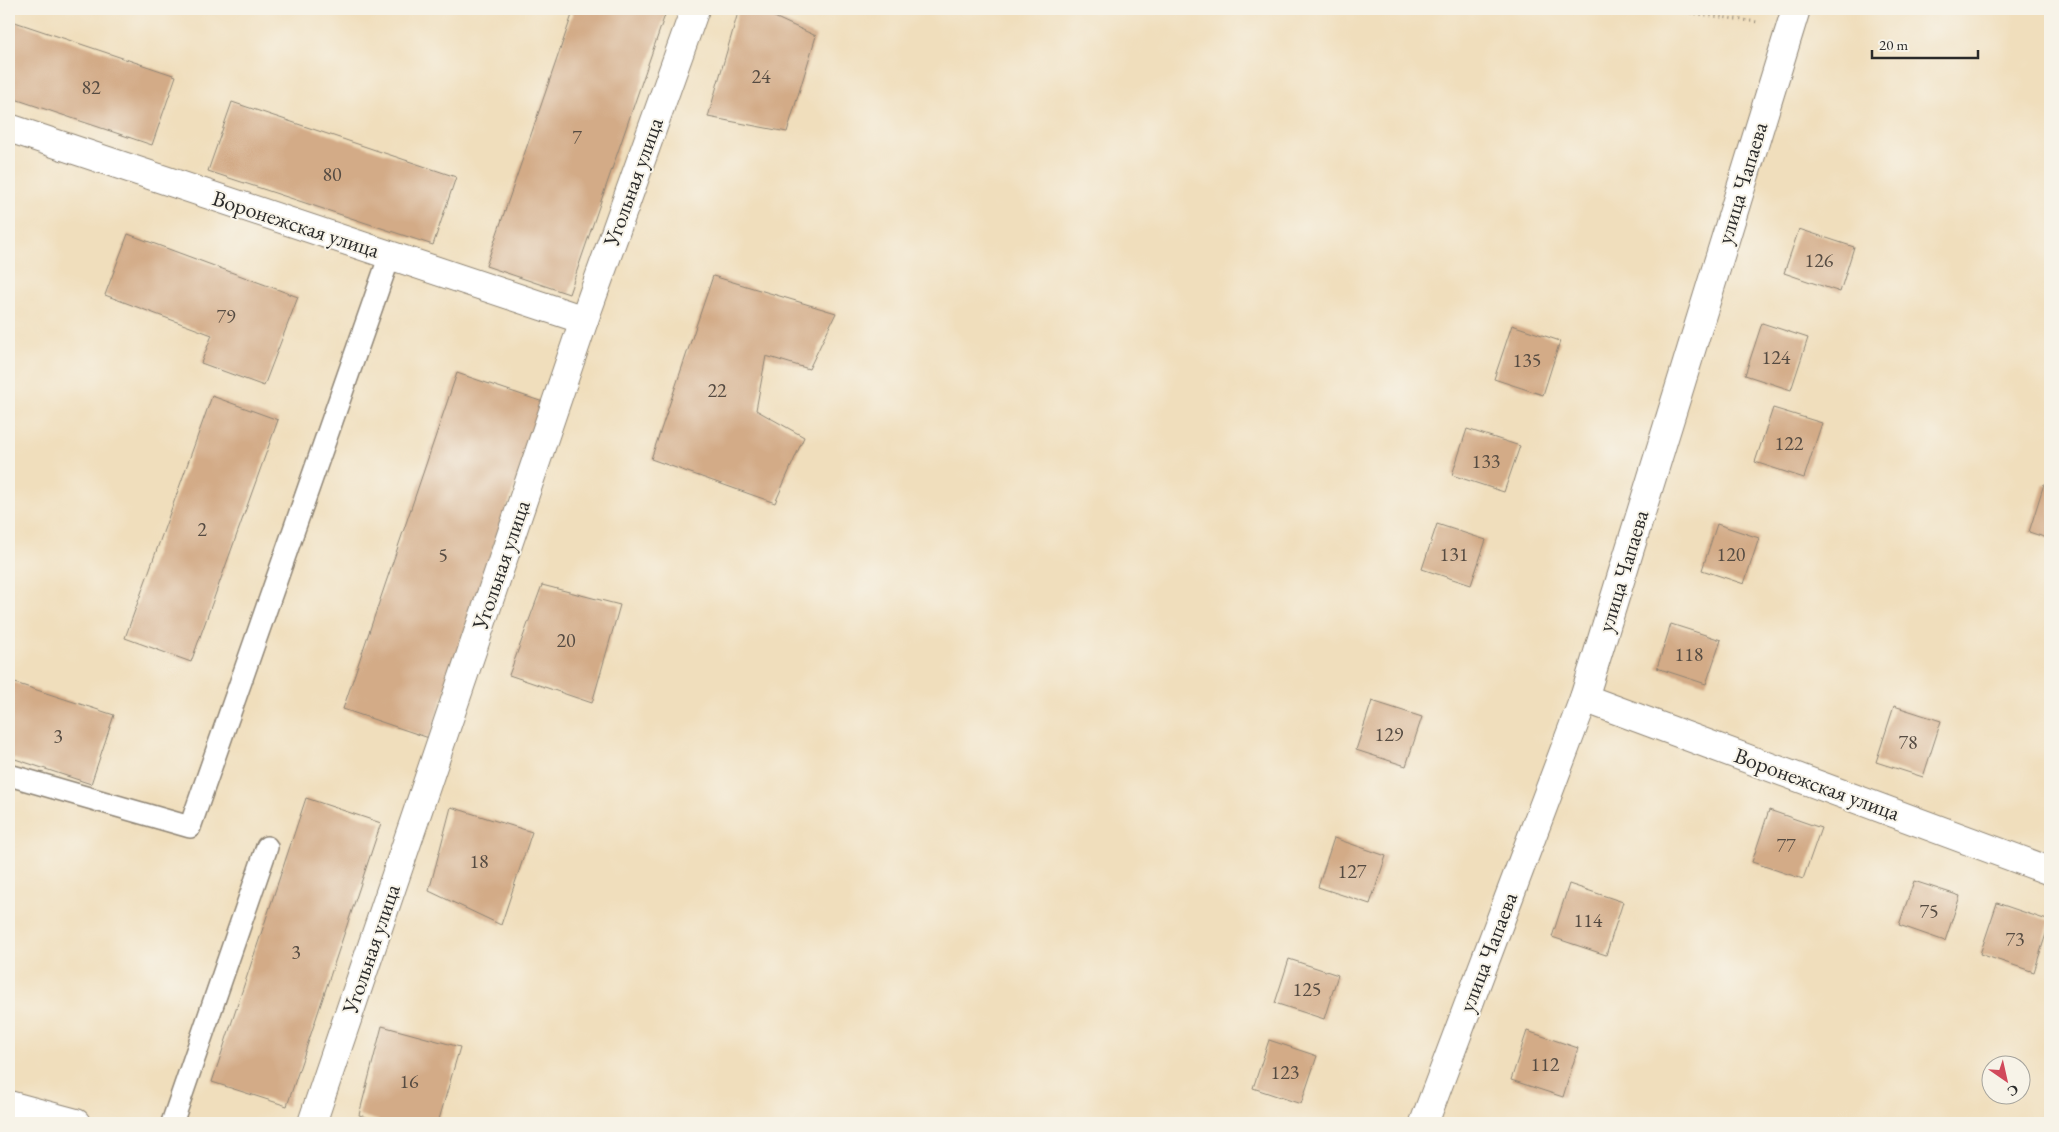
<svg xmlns="http://www.w3.org/2000/svg" width="2059" height="1132" font-family="'EB Garamond',serif">
<rect width="100%" height="100%" fill="#f7f3e8"/>
<filter id="ink" filterUnits="userSpaceOnUse"><feTurbulence type="fractalNoise" baseFrequency=".02" numOctaves="2"/><feDisplacementMap in="SourceGraphic" scale="10" xChannelSelector="R" yChannelSelector="G"/><feConvolveMatrix kernelMatrix="1 2 1 2 8 2 1 2 1" color-interpolation-filters="sRGB"/></filter>
<filter id="wash" filterUnits="userSpaceOnUse"><feTurbulence type="fractalNoise" baseFrequency=".0096" numOctaves="4" result="noise"/><feDisplacementMap in="SourceGraphic" scale="20" xChannelSelector="R" yChannelSelector="G"/><feGaussianBlur stdDeviation="1.12" result="paint"/><feColorMatrix in="noise" values="0 0 0 0 0 0 0 0 0 0 0 0 0 0 0 0 0 1.4 0 .05"/><feComposite in="paint" operator="in"/></filter>
<g filter="url(#wash)">
<rect width="100%" height="100%" fill="#f0debc"/>
<g id="blocks">
<g fill="#d3ab87">
<polygon points="574,9 667,9 569,294 486,266"/>
<polygon points="739,9 757,9 816,36 787,132 708,117"/>
<polygon points="9,20 176,76 152,145 9,97"/>
<polygon points="232,102 456,177 433,245 208,171"/>
<polygon points="1799,229 1854,247 1840,292 1784,273"/>
<polygon points="128,234 298,297 264,386 201,363 212,335 105,295"/>
<polygon points="713,276 836,313 809,369 766,356 756,410 804,437 775,503 651,459"/>
<polygon points="1762,323 1808,338 1791,390 1745,375"/>
<polygon points="1512,325 1560,341 1543,395 1494,379"/>
<polygon points="457,373 543,402 429,738 343,709"/>
<polygon points="212,396 278,420 191,662 125,638"/>
<polygon points="1773,408 1822,423 1804,478 1755,462"/>
<polygon points="1467,429 1520,446 1504,492 1452,475"/>
<polygon points="2044,484 2050,487 2050,539 2029,532"/>
<polygon points="1437,524 1486,540 1471,585 1422,569"/>
<polygon points="1717,524 1759,538 1744,584 1702,570"/>
<polygon points="542,585 620,605 592,703 509,675"/>
<polygon points="1671,624 1721,640 1706,684 1657,668"/>
<polygon points="9,681 114,715 91,784 9,757"/>
<polygon points="1372,701 1422,717 1406,766 1356,750"/>
<polygon points="1894,706 1941,721 1923,777 1876,762"/>
<polygon points="306,798 381,823 287,1106 212,1082"/>
<polygon points="451,807 532,832 501,925 429,891"/>
<polygon points="1769,810 1821,828 1803,879 1752,862"/>
<polygon points="1334,838 1386,856 1370,904 1318,887"/>
<polygon points="1914,881 1960,896 1945,941 1899,925"/>
<polygon points="1569,884 1623,902 1606,955 1552,937"/>
<polygon points="1997,903 2050,921 2034,972 1980,954"/>
<polygon points="1289,959 1338,975 1324,1019 1275,1003"/>
<polygon points="382,1026 460,1047 438,1123 386,1123 359,1115"/>
<polygon points="1527,1031 1578,1048 1563,1097 1511,1080"/>
<polygon points="1269,1040 1317,1056 1301,1104 1253,1088"/>
</g>
</g>
</g>
<g filter="url(#ink)">
<use href="#blocks" fill-opacity="0" stroke="#8e8474" stroke-width="1"/>
<g fill="none" stroke-linecap="round" stroke-linejoin="round">
<g stroke="#8e8474" stroke-width="24">
<g id="service">
<polyline points="9,775 190,827 390,255"/>
<polyline points="172,1123 267,847"/>
</g>
</g>
<g stroke="#8e8474" stroke-width="30">
<g id="minor">
<polyline points="9,128 584,320"/>
<polyline points="1584,698 2050,871"/>
<polyline points="9,1105 76,1123"/>
<polyline points="312,1123 584,320 695,9"/>
<polyline points="1424,1123 1584,698 1796,9"/>
</g>
</g>
<g stroke="#8e8474" stroke-width="3" stroke-dasharray="1 4" stroke-linecap="butt">
<polyline points="1661,9 1758,22"/>
<polyline points="2047,116 2050,117"/>
</g>
<use href="#service" stroke="#fff" stroke-width="21"/>
<use href="#minor" stroke="#fff" stroke-width="28"/>
</g>
</g>
<g text-anchor="middle" dominant-baseline="central" stroke-width="4" stroke-linejoin="round" paint-order="stroke">
<g font-size="20" fill="#554b42">
<text x="761" y="76">24</text>
<text x="91" y="87">82</text>
<text x="577" y="137">7</text>
<text x="332" y="174">80</text>
<text x="1819" y="260">126</text>
<text x="226" y="316">79</text>
<text x="1776" y="357">124</text>
<text x="1527" y="360">135</text>
<text x="717" y="390">22</text>
<text x="1789" y="443">122</text>
<text x="1486" y="461">133</text>
<text x="202" y="529">2</text>
<text x="1454" y="554">131</text>
<text x="1731" y="554">120</text>
<text x="443" y="555">5</text>
<text x="566" y="640">20</text>
<text x="1689" y="654">118</text>
<text x="1389" y="734">129</text>
<text x="58" y="736">3</text>
<text x="1908" y="742">78</text>
<text x="1786" y="845">77</text>
<text x="479" y="861">18</text>
<text x="1352" y="871">127</text>
<text x="1929" y="911">75</text>
<text x="1588" y="920">114</text>
<text x="2015" y="939">73</text>
<text x="296" y="952">3</text>
<text x="1307" y="989">125</text>
<text x="1545" y="1064">112</text>
<text x="1285" y="1072">123</text>
<text x="409" y="1081">16</text>
</g>
<g font-size="22" fill="#2b2b2b" stroke="#f7f3e8">
<text transform="translate(633 182) rotate(-70)">Угольная улица</text>
<text transform="translate(1742 183) rotate(-73)">улица Чапаева</text>
<text transform="translate(296 224) rotate(18)">Воронежская улица</text>
<text transform="translate(501 565) rotate(-71)">Угольная улица</text>
<text transform="translate(1623 571) rotate(-73)">улица Чапаева</text>
<text transform="translate(1817 784) rotate(20)">Воронежская улица</text>
<text transform="translate(371 949) rotate(-71)">Угольная улица</text>
<text transform="translate(1488 952) rotate(-69)">улица Чапаева</text>
</g>
</g>
<rect width="2059" height="1132" fill="none" stroke="#f7f3e8" stroke-width="30"/>
<g transform="translate(2006 1080) rotate(146)"><circle r="24" fill="#f7f3e8" stroke="#a5a39c"/>
<path d="M0-4L9 19L0 12L-9 19Z" fill="#d1495b"/>
<text y="-8" font-size="14" font-weight="bold" text-anchor="middle" fill="#2b2b2b">С</text>
</g>
<path d="M1872 50v8h106v-8" fill="none" stroke="#2b2b2b" stroke-width="2.5"/>
<text x="1879" y="50" font-size="15" fill="#2b2b2b" stroke="#f7f3e8" stroke-width="4" paint-order="stroke">20 m</text>
</svg>
